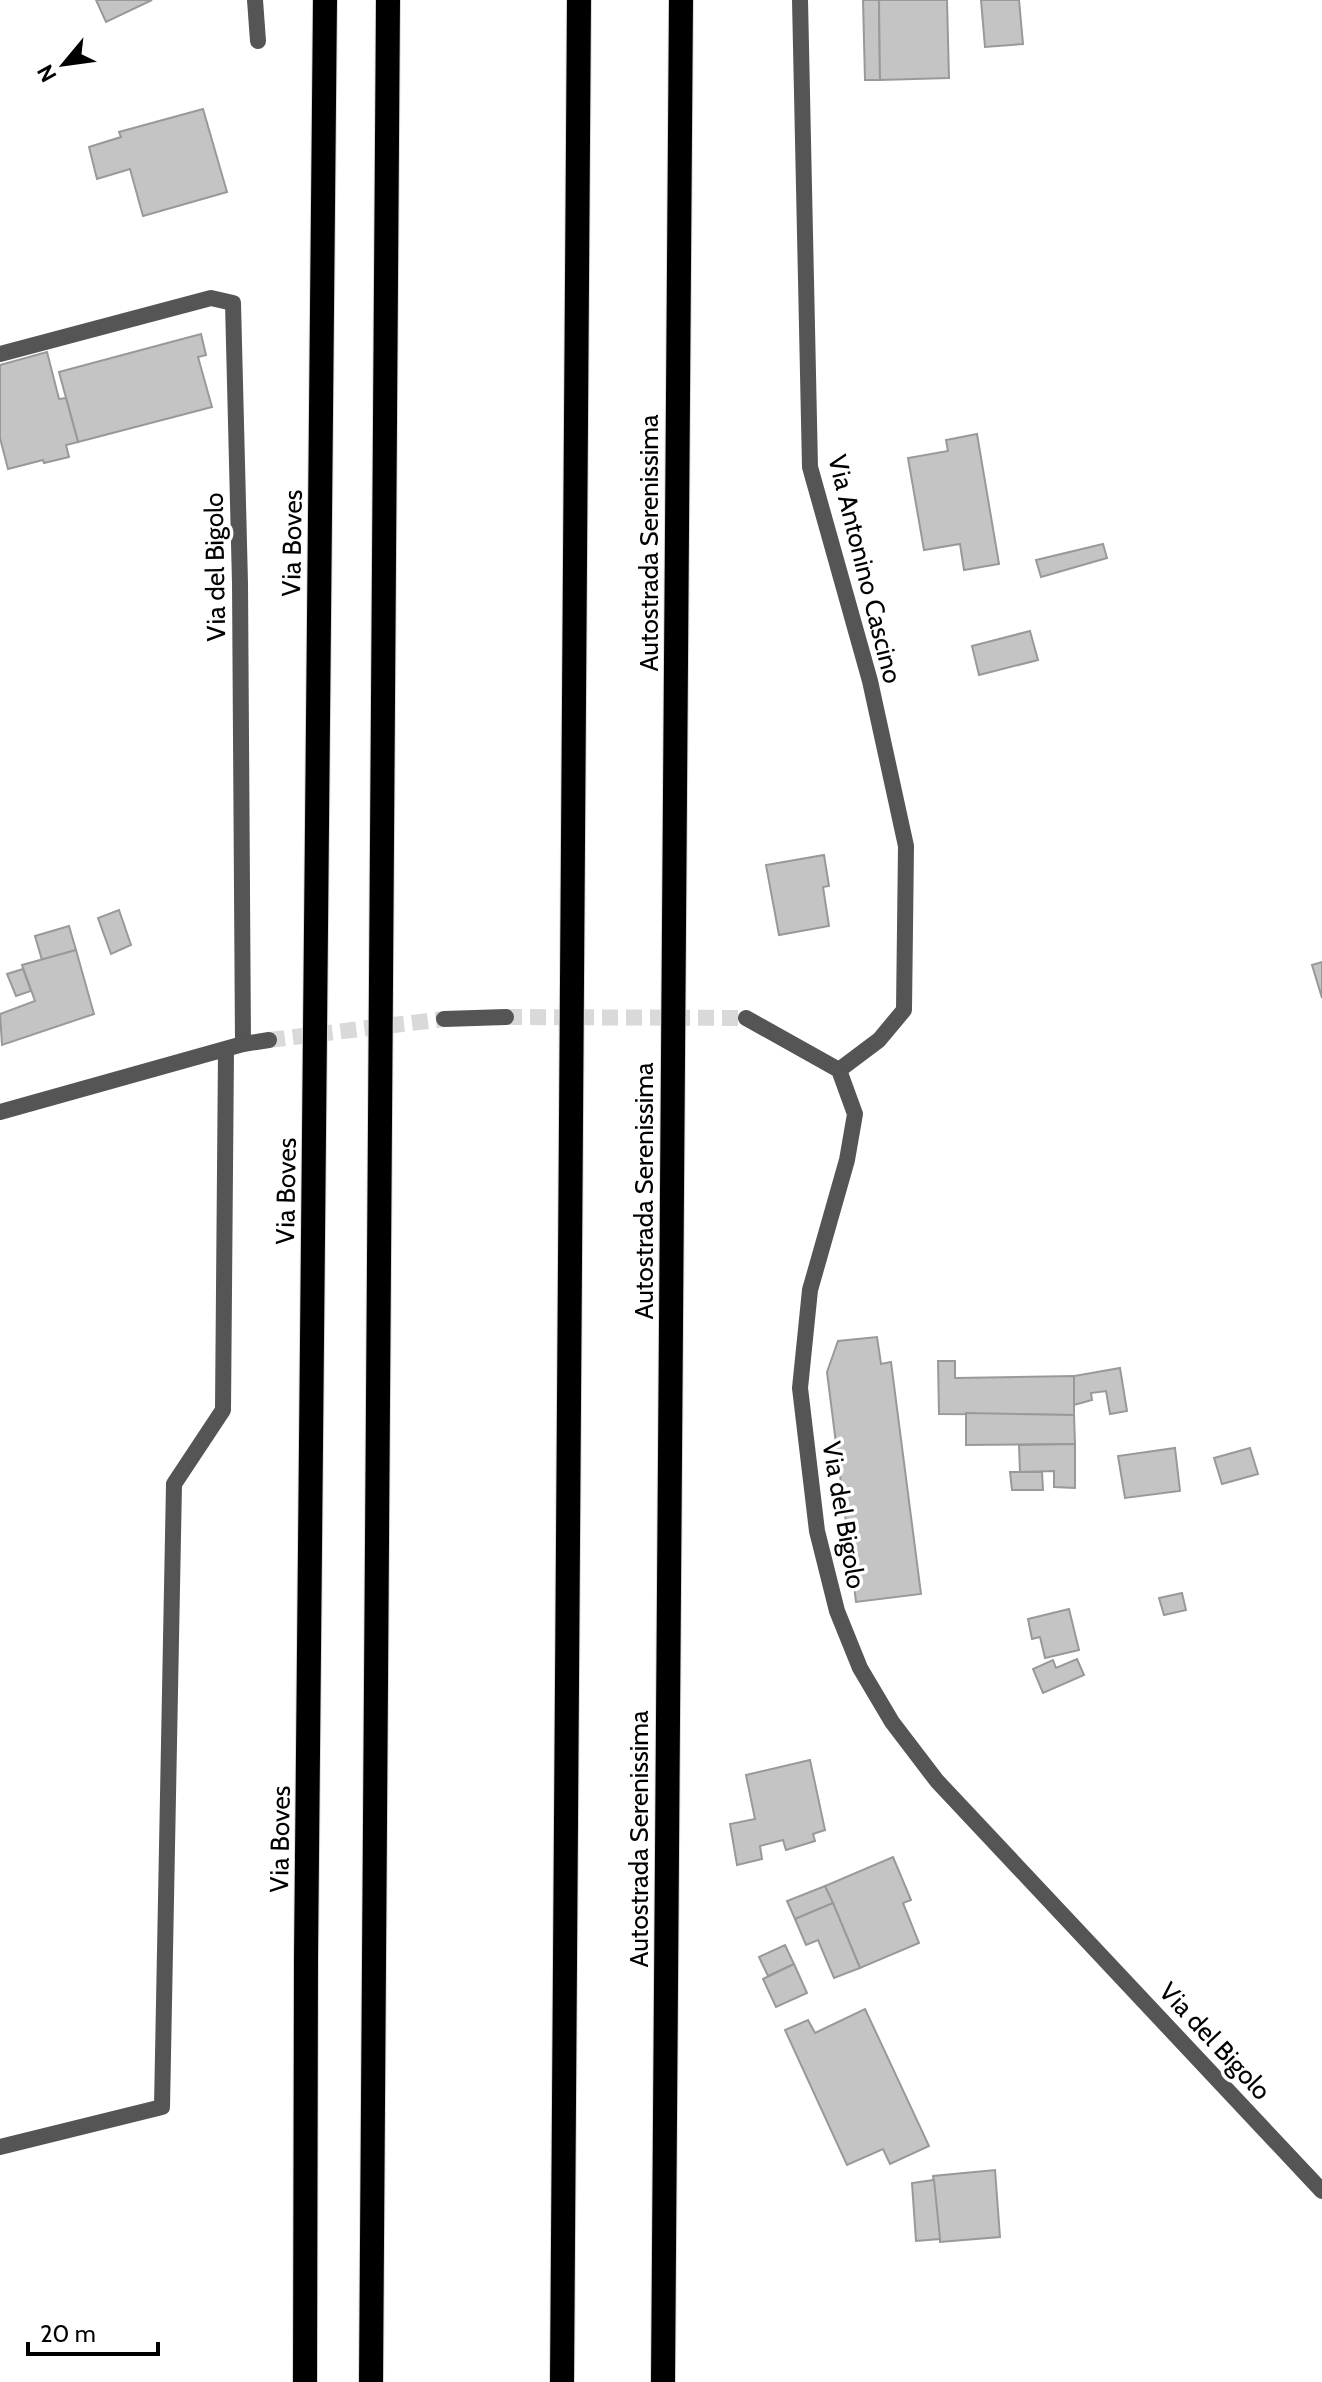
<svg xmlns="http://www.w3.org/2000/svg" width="1322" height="2382" font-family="Cabin,sans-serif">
<rect width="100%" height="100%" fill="#fff"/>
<g fill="#c4c4c4" stroke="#999" stroke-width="2">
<polygon points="96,0 152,0 106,22"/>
<polygon points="863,0 879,0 880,80 865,80"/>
<polygon points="879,0 947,0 949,78 880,80"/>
<polygon points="981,0 1019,0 1023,44 985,47"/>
<polygon points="203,109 227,192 143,216 130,169 97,179 89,147 121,137 119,132"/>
<polygon points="201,334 206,355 198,357 212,407 78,442 59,372"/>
<polygon points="47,352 59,399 66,398 78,442 66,445 69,457 44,463 43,460 8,469 0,438 0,365"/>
<polygon points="977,434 999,564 964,570 960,544 924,550 908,458 948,451 946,440"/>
<polygon points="1103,544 1107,558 1041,577 1036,560"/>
<polygon points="1030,631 1038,660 979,675 972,646"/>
<polygon points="824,855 829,886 823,887 829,926 779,935 766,865"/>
<polygon points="119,910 131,945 111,954 98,918"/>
<polygon points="69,926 76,950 42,960 35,936"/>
<polygon points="76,950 94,1014 2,1045 0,1014 35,1001 22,965"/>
<polygon points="1322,962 1322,998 1312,965"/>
<polygon points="23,969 31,991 16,996 7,974"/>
<polygon points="877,1337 881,1364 891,1362 921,1594 856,1602 827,1372 838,1341"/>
<polygon points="938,1361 955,1361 955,1378 1074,1376 1074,1415 939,1414"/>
<polygon points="1120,1368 1127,1411 1110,1414 1106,1391 1091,1393 1092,1400 1074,1405 1074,1376"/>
<polygon points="966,1413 1074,1415 1075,1444 966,1445"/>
<polygon points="1075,1444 1075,1488 1054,1487 1054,1471 1020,1472 1019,1445"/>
<polygon points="1175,1448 1180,1491 1125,1498 1118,1456"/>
<polygon points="1250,1448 1258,1474 1222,1484 1214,1458"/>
<polygon points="1010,1472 1042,1472 1043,1490 1012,1490"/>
<polygon points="1182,1593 1186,1610 1164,1615 1159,1598"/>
<polygon points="1069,1609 1079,1650 1045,1658 1040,1637 1032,1639 1028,1619"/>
<polygon points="1077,1659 1084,1675 1043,1693 1033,1669 1053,1660 1056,1668"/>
<polygon points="810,1760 825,1830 813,1834 815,1841 786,1850 783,1840 760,1846 762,1859 737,1865 730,1824 755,1819 746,1775"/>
<polygon points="893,1857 911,1900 903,1903 919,1943 860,1968 825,1886"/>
<polygon points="825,1886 833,1903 795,1919 787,1901"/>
<polygon points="833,1903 860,1968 834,1978 818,1940 806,1945 795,1919"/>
<polygon points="785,1945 794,1964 768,1976 759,1957"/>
<polygon points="794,1964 807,1993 776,2007 763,1979"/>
<polygon points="865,2009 929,2146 890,2164 883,2149 847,2165 785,2030 808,2020 815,2033"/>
<polygon points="995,2170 1000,2237 940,2242 933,2176"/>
<polygon points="934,2180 940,2239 916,2241 912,2183"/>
</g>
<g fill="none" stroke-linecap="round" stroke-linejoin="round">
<g stroke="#d9d9d9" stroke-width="16" stroke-dasharray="16 8" stroke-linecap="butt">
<polyline points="506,1017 746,1018"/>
<polyline points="269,1040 444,1019"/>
</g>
<g stroke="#dbdbdb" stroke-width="26">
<g id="highway">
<polyline points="305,2382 306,1959 325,0"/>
<polyline points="371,2382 388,0"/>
<polyline points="562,2382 579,0"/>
<polyline points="663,2382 681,0"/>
</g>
</g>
<polyline stroke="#555" stroke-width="16" points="0,2147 162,2107 174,1484 223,1410 226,1050"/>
<g stroke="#555" stroke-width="16">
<polyline points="255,0 258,41"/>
<polyline points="800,0 810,467 870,681 906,846 904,1010 879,1040 839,1070"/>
<polyline points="0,354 211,298 233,303 240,583 243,1044"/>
<polyline points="746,1018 839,1070 855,1114 847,1160 810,1290 800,1388 817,1531 837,1611 860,1668 892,1722 937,1781 1322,2191"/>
<polyline points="444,1019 506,1017"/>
<polyline points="0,1112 243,1044 269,1040"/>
</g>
<use href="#highway" stroke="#000" stroke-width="24"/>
</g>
<g text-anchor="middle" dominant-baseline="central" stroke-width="7" stroke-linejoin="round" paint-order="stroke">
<g font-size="26" fill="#000" stroke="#fff">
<text transform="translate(292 543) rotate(-89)">Via Boves</text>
<text transform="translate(649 543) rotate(-90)">Autostrada Serenissima</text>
<text transform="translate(215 567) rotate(-91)">Via del Bigolo</text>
<text transform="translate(865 569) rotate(76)">Via Antonino Cascino</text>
<text transform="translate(286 1191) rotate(-89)">Via Boves</text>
<text transform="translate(644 1191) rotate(-90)">Autostrada Serenissima</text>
<text transform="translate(844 1515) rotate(80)">Via del Bigolo</text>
<text transform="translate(280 1839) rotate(-89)">Via Boves</text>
<text transform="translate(639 1839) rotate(-90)">Autostrada Serenissima</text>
<text transform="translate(1215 2041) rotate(47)">Via del Bigolo</text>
</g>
</g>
<g transform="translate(64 64) rotate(241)" stroke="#ffffff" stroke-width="6" paint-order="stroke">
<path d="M0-6L14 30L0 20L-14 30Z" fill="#000000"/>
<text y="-12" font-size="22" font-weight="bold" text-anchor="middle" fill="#000000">N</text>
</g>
<path d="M28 2342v12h130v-12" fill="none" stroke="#000000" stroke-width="4"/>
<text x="40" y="2342" font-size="24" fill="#000000" stroke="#ffffff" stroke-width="6" paint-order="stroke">20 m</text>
</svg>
